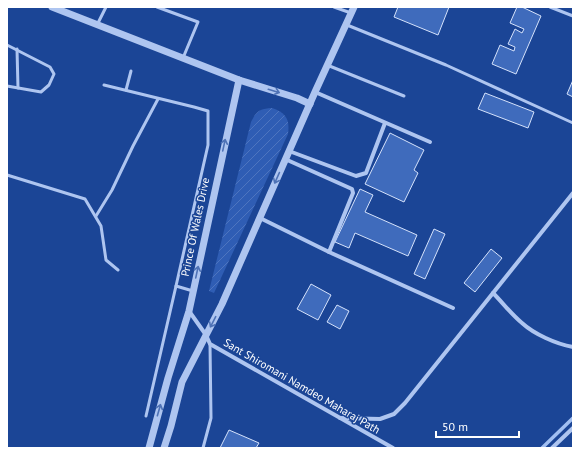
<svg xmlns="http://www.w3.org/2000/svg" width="580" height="455" font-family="'PT Sans',sans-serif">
<defs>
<pattern id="garden-furrows" width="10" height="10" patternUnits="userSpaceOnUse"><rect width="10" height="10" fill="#2f5db4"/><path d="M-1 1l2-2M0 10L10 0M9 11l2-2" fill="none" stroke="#4e75bf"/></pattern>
</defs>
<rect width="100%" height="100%" fill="#1b4596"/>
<path fill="url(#garden-furrows)" d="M272,108C286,113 290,119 288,134L214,293L209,291L251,122C257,110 260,109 272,108Z"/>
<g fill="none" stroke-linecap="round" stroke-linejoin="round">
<polyline stroke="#a1bff2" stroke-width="3.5" points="542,448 573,418"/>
</g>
<g fill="#3f6bbc" stroke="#d5e2fb">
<polygon points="398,7 449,7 438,35 394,17"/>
<polygon points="517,7 522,7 541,16 516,74 492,64 500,45 514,51 515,47 508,44 515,29 522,33 524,29 510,23"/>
<polygon points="573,80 573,97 567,94"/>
<polygon points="485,93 534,112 528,128 478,109"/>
<polygon points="390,133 424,150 414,170 418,173 404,202 365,184"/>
<polygon points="360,189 373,195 365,212 417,235 408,256 355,233 349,248 335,242"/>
<polygon points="434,229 445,234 425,279 414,274"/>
<polygon points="491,249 502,258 475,292 464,283"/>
<polygon points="311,284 331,295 318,320 297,309"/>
<polygon points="337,305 349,311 340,329 327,322"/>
<polygon points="229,430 259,443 256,448 220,448"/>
</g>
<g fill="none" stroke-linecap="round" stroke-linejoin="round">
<g stroke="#aec5f0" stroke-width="3">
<polyline points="157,7 198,22 183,58"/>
<polyline points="334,7 351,13"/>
<polyline points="550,7 573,16"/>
<polyline points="97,25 106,7"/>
<polyline points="347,25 446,65 573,123"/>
<polyline points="7,45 50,67 54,74 49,85 41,92 7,86"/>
<polyline points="17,49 18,88"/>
<polyline points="327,65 404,96"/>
<polyline points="104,85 194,107 208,111 208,145 176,286 193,291"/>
<polyline points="126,90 131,71"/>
<polyline points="7,175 85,199 101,226 106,260 118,270"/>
<polyline points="96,216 112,190 133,146 158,99"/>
<polyline points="146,416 176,286"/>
<polyline points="203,448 211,418 210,344"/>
</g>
<g stroke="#aec5f0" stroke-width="4">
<polyline points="315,92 430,142"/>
<polyline points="289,151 356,176 366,173 385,123"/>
<polyline points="260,218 329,252 353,193 352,189 285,159"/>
<polyline points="329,252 453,308"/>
<path d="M493,293C503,303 511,314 522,323C534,334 556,344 573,347"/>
<polyline points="189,311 206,335 210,344 393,448"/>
<polyline points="340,418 380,419 394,414 405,403 573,193"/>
<polyline points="552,448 573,428"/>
</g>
<g stroke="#aec5f0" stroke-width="7">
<polyline points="52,7 239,80 297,98 310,104"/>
<polyline points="149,448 168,378 189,311 239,80"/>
<polyline points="164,448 171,426 182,382 222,304 315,92 354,7"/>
</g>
</g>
<defs><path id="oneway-shaft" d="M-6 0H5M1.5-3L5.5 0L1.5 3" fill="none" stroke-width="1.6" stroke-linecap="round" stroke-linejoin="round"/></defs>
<g stroke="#4e72b6">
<use href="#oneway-shaft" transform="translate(274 91) rotate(17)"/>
<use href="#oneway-shaft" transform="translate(224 145) rotate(-78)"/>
<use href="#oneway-shaft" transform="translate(277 178) rotate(114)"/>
<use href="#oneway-shaft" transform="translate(197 272) rotate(-78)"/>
<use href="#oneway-shaft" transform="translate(213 322) rotate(117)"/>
<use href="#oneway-shaft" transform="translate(159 410) rotate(-74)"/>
</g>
<g text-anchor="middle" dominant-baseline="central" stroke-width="3" stroke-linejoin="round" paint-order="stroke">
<g font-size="11" fill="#fff" stroke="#1b4596">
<text transform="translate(195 227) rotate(-78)">Prince Of Wales Drive</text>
<text transform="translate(302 386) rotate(30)">Sant Shiromani Namdeo Maharaj Path</text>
</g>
</g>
<rect width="580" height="455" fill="none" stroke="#ffffff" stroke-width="16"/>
<path d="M436 431v6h83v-6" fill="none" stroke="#ffffff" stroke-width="2"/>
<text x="442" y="431" font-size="12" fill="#ffffff" stroke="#1b4596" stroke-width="3" paint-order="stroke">50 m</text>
</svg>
